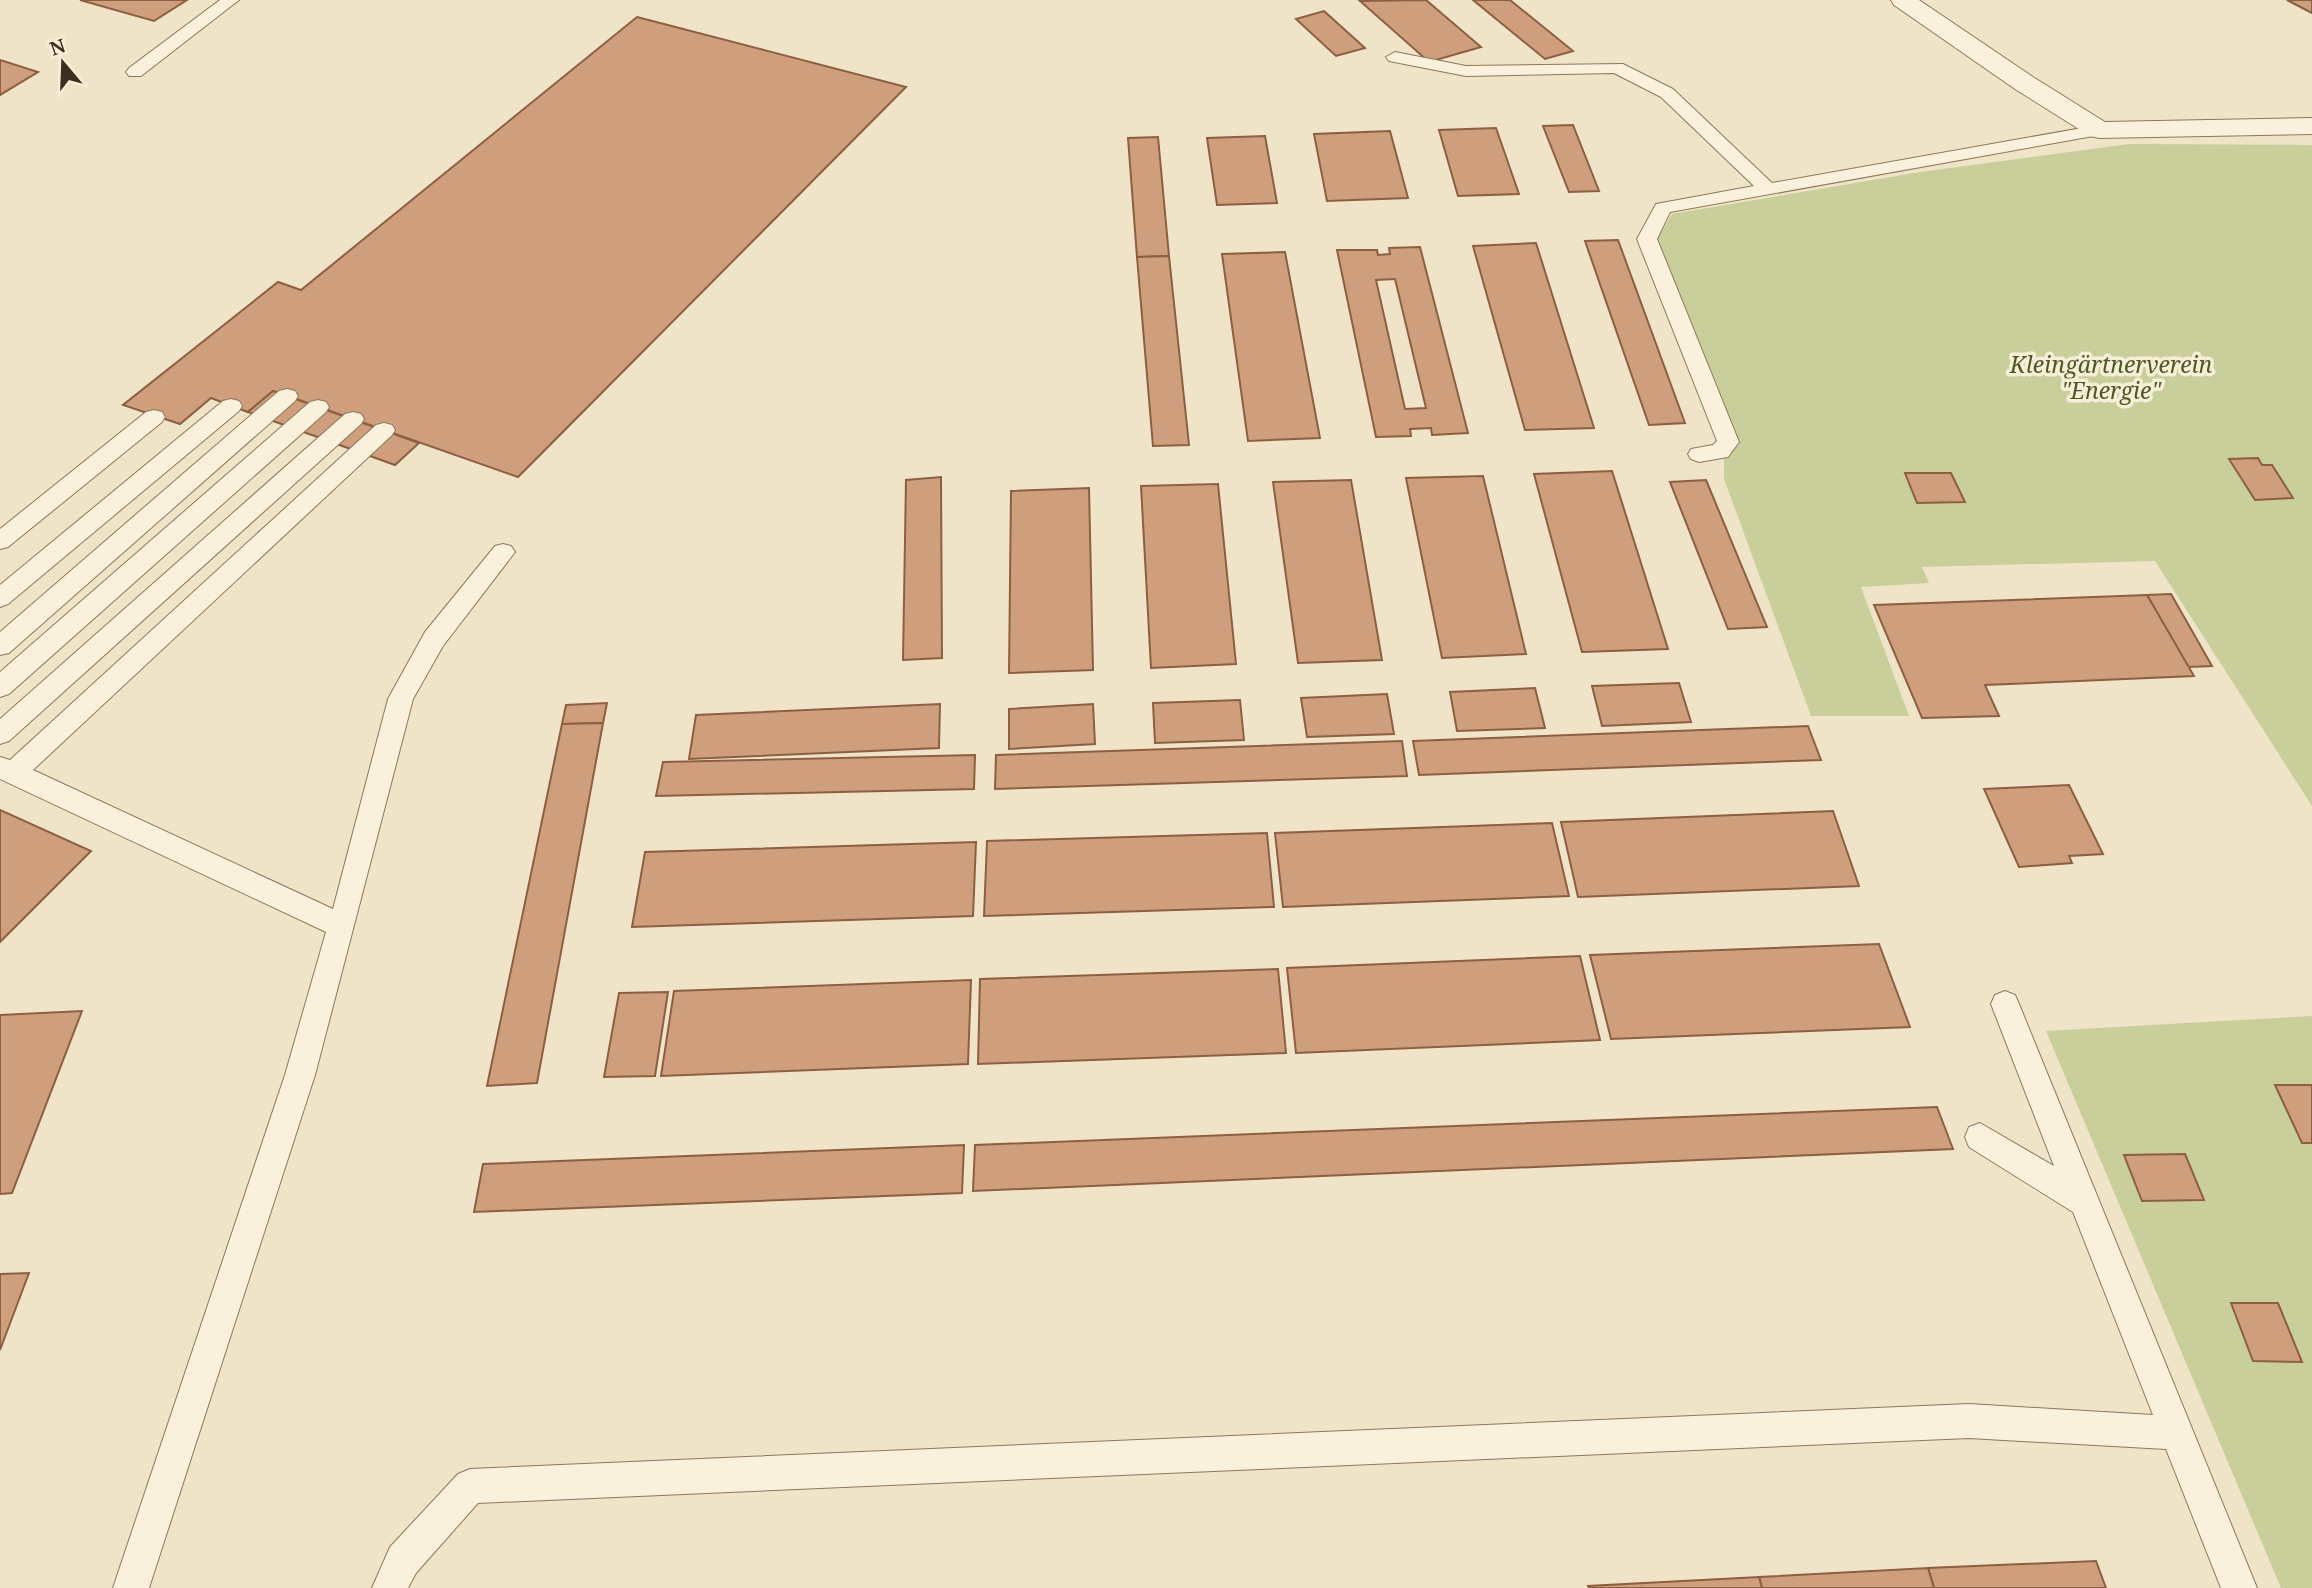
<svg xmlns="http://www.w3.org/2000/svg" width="2312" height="1588" font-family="'Noto Serif',serif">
<rect width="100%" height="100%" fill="#f0e4c8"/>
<g fill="#c9cf9b">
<polygon points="2129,144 2312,145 2312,806 2155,561 1922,567 1929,583 1861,587 1909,716 1811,716 1724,479 1724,454 1657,240 1672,214 1920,172"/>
<polygon points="2312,1016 2312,1588 2281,1588 2046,1031"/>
</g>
<g fill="#cf9f7d" stroke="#8d5f41" stroke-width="2" fill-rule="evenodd">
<polygon points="80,0 187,0 154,21"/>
<polygon points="1426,0 1481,47 1429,62 1360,1"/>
<polygon points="1473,0 1510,0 1573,51 1545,59"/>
<polygon points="2287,0 2312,0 2312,13"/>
<polygon points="1324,11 1365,48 1336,56 1296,19"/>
<polygon points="637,17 906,87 518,477 273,391 248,412 211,398 180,424 123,405 278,282 301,290"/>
<polygon points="0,60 38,72 0,95"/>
<polygon points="1573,125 1599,191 1569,192 1543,126"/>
<polygon points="1496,128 1519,194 1458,196 1439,130"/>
<polygon points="1390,131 1408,198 1327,201 1314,134"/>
<polygon points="1265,136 1277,203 1217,205 1207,138"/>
<polygon points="1158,137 1169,256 1137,257 1128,138"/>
<polygon points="1618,240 1685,423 1649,425 1585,241"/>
<polygon points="1536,243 1594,428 1525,430 1473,246"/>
<path d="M1420,247L1468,433L1432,435L1431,428L1410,429L1411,436L1376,437L1337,250H1377L1378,255L1390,254L1389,248ZM1395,279L1426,408L1405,409L1376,280Z"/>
<polygon points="1285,252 1320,438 1248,441 1222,254"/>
<polygon points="1169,256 1189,445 1153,446 1137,257"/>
<polygon points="273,391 419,443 395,465 248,412"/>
<polygon points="2258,458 2262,465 2272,465 2293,498 2255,500 2229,459"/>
<polygon points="1612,471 1668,649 1582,652 1534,474"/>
<polygon points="1905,473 1951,473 1965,502 1917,503"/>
<polygon points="1483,476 1526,654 1442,658 1406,478"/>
<polygon points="941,477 942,658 903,660 906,480"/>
<polygon points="1351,480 1382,660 1298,663 1273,482"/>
<polygon points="1706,480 1767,627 1728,629 1670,482"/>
<polygon points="1218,484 1236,664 1151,668 1141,486"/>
<polygon points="1089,488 1093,670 1009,673 1011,491"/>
<polygon points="2171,594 2212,666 2188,667 2147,595"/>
<polygon points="2147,595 2194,676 1985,685 1999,716 1922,718 1874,605"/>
<polygon points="1679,683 1691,722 1602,726 1592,686"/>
<polygon points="1535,688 1545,728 1457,731 1450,692"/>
<polygon points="1387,694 1394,734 1307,737 1301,698"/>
<polygon points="1240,700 1244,740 1155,743 1153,703"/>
<polygon points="607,703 603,723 562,724 566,705"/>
<polygon points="940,704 939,748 689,759 696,715"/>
<polygon points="1093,704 1095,744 1009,749 1009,709"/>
<polygon points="603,723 537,1083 487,1086 562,724"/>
<polygon points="1808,726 1821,760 1419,775 1413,741"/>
<polygon points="1402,741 1407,776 995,789 996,755"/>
<polygon points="975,755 974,789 656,796 663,762"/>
<polygon points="2069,785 2103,854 2069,856 2072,863 2019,867 1984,789"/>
<polygon points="0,810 91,851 0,942"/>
<polygon points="1833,811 1859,886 1578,897 1561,822"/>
<polygon points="1552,823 1569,896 1283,907 1275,833"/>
<polygon points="1267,833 1274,907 984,916 987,841"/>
<polygon points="976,842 973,916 632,927 645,852"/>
<polygon points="1879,944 1910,1027 1611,1039 1590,955"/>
<polygon points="1580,956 1600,1040 1296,1053 1287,968"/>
<polygon points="1278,969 1286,1053 978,1064 980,979"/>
<polygon points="971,980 968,1064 661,1076 674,991"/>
<polygon points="668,992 655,1076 604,1077 619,993"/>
<polygon points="82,1011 12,1193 0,1194 0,1015"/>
<polygon points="2275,1085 2312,1085 2312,1143 2302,1143"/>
<polygon points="1937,1107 1953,1149 973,1191 975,1145"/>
<polygon points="964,1145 962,1193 474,1212 483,1164"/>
<polygon points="2185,1154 2204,1200 2142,1201 2124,1155"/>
<polygon points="29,1273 0,1350 0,1274"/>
<polygon points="2231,1303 2278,1303 2302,1362 2253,1361"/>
<polygon points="2096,1561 2106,1588 1934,1588 1928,1568"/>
<polygon points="1928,1568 1934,1588 1762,1588 1759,1577"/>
<polygon points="1759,1577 1762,1588 1589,1588 1588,1586"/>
</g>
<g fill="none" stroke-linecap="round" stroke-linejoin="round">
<g stroke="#8d765c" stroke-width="2">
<g id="lane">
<polygon points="220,0 239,0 141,76 129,76 126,72 129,68"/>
<polygon points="1395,52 1466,66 1623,64 1673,89 1772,183 2099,125 2108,130 2099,135 1670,212 1657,239 1739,442 1728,457 1699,462 1691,459 1688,454 1691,449 1713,445 1717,441 1637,239 1656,204 1754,186 1661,97 1614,73 1466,76 1389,61 1386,57"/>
<polygon points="287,389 295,391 298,396 295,401 9,653 0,655 0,632 279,391"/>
<polygon points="231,399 239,401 242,406 239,411 8,604 0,607 0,585 223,401"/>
<polygon points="318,400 326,402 329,407 326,412 9,694 0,697 0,672 310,402"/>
<polygon points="154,410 162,412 165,417 162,422 8,547 0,549 0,529 146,412"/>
<polygon points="353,412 361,414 364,419 361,424 9,741 0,744 0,719 345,414"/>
<polygon points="384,423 392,425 395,430 392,435 33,770 333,909 388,699 425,632 495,546 503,544 511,546 515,552 443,646 413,699 315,1075 149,1588 113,1588 285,1075 326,932 0,779 0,757 10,760 376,425"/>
<polygon points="2005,991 2015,995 2019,1004 2257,1588 2221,1588 2166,1449 1969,1438 478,1503 416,1573 408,1588 372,1588 390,1547 458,1474 470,1469 1969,1404 2153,1415 2073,1212 1969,1147 1965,1137 1969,1127 1980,1123 2054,1166 1991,1004 1995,995"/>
</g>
</g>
<g stroke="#8d765c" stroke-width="2">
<polygon id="street" points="1891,0 1919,0 2033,77 2105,122 2312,118 2312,134 2099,138 2090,136 2015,89 1894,5"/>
</g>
<use href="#lane" fill="#faf1dc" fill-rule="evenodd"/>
<use href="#street" fill="#faf1dc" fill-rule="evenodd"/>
</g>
<g text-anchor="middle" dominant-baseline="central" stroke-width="7" stroke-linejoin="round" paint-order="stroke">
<g font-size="23" font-style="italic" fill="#4d5a26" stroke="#f7eed8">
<text x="2111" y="364">Kleingärtnerverein<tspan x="2111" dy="26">"Energie"</tspan></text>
</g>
</g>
<g transform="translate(63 63) rotate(341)" stroke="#f7eed8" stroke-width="5" paint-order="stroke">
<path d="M0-5L12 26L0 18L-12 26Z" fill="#3d2e20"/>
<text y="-10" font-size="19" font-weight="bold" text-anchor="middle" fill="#3d2e20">N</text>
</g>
</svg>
